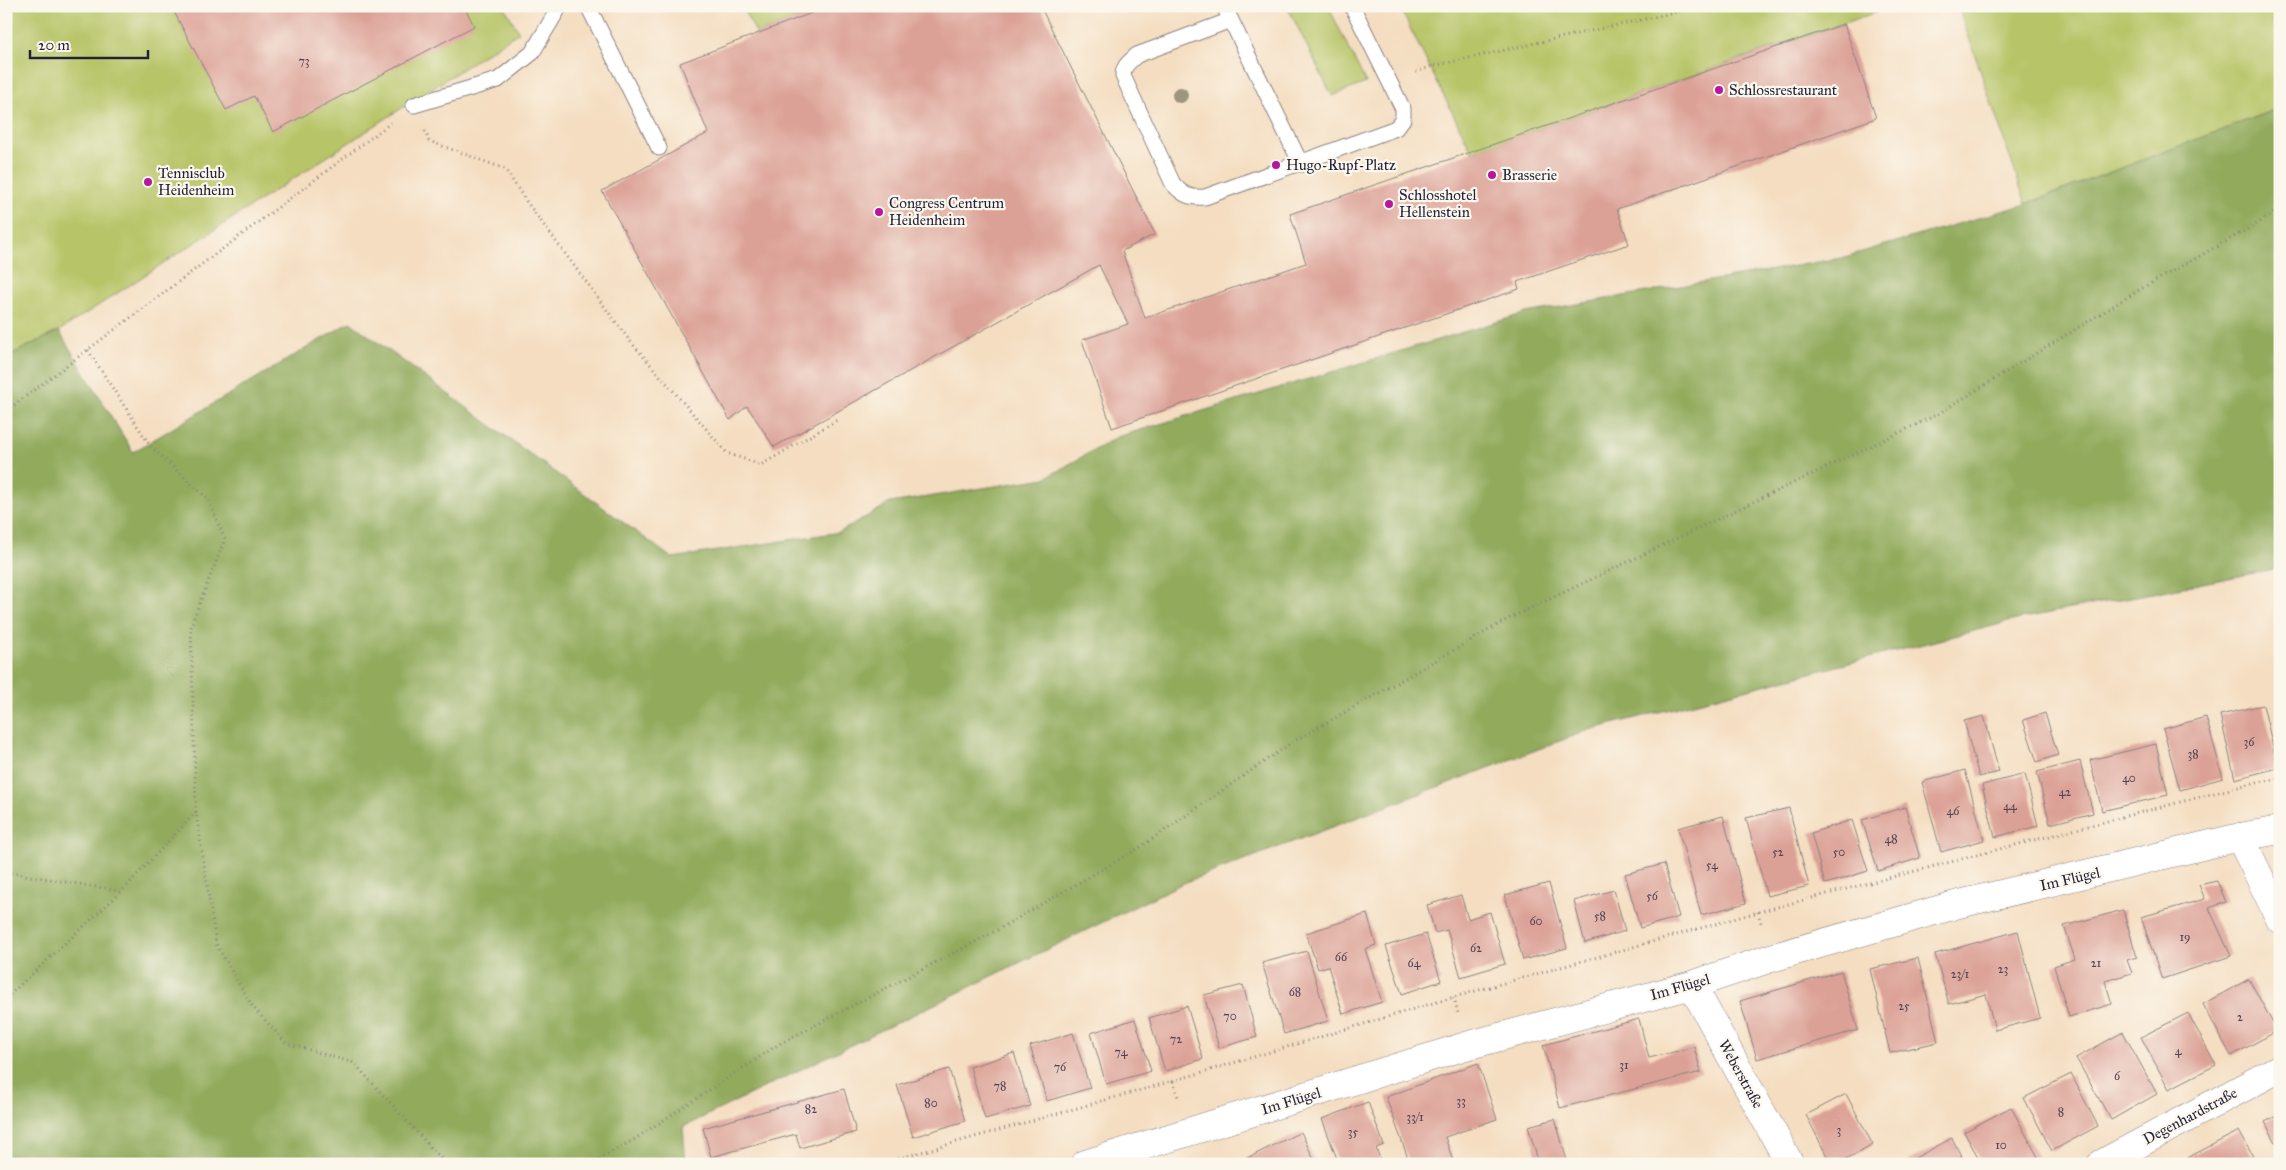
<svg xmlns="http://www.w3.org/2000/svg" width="2286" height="1170" font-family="'IM FELL Great Primer',serif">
<rect width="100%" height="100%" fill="#fbf7ec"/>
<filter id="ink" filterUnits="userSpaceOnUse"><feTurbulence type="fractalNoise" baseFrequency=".02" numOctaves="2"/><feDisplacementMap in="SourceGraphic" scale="10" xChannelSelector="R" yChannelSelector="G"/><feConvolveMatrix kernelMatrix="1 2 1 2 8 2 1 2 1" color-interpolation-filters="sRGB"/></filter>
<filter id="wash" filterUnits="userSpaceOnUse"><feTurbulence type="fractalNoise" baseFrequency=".0096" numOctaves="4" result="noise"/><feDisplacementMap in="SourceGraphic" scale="20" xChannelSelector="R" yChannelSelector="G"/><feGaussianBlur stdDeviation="1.12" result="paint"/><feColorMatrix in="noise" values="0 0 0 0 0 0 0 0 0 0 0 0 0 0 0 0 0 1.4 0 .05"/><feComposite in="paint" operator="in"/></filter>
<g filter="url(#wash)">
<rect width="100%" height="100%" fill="#f4ddc0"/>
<g fill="#b7c567" stroke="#6c7451">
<polygon points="6,6 504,6 519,32 59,331 6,357"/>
<polygon points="741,6 830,6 757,34"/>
<polygon points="1287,6 1328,6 1366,83 1332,96"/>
<polygon points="1399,6 1894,6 1472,152"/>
<polygon points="1958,6 2280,6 2280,108 2026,204"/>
</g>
<polygon fill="#91aa5c" stroke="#5a664c" points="2280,108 2280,568 2024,618 1589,730 1181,884 683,1127 686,1164 6,1164 6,357 59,331 133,452 350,322 672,558 840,532 890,503 1045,478 1117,437 1526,313 1841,258 2026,204"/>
<g id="blocks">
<g fill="#dca196">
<polygon points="171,6 464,6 474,26 273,132 254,96 226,110"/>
<polygon points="830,6 1040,6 1155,234 1122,251 1145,318 1306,263 1290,214 1844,24 1876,118 1617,209 1629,244 1517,282 1519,289 1112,428 1082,340 1128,324 1099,265 774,447 747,406 730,420 602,191 708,133 680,63"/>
<polygon points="2263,705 2278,768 2235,779 2220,715"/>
<polygon points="2045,713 2058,755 2037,762 2023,720"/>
<polygon points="1984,716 1999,772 1979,777 1964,721"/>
<polygon points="2206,717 2223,778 2180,790 2163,729"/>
<polygon points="2156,744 2168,795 2102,811 2090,760"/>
<polygon points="2080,761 2093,813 2050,824 2037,772"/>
<polygon points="1965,770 1984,840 1941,852 1922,782"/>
<polygon points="2025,774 2038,826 1995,837 1982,785"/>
<polygon points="1905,807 1920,858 1878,871 1862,820"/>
<polygon points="1789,808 1809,886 1767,896 1746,818"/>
<polygon points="1723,816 1746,903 1701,915 1678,828"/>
<polygon points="1852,820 1868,871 1825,884 1811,833"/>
<polygon points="1664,864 1679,917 1640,928 1625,874"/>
<polygon points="2217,881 2226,902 2209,908 2231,956 2162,979 2141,917 2205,899 2199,885"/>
<polygon points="1549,883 1567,948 1523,960 1505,895"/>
<polygon points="1614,890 1625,931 1585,943 1574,901"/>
<polygon points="1461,895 1468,919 1490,912 1505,964 1461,977 1447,930 1435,933 1427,905"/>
<polygon points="2123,910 2137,957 2127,960 2132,973 2105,981 2112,1004 2069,1017 2054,966 2075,959 2064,926"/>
<polygon points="1367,914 1376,945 1365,949 1382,1002 1343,1014 1328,966 1318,969 1306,933"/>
<polygon points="2018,931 2040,1018 1995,1030 1986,994 1949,1004 1935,954"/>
<polygon points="1426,934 1441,981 1402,994 1386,946"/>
<polygon points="1307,951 1328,1021 1284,1034 1262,963"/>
<polygon points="1918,958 1938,1042 1890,1053 1870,969"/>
<polygon points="1841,971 1858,1030 1757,1059 1740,1001"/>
<polygon points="2249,979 2277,1031 2231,1056 2203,1004"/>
<polygon points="1243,985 1257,1037 1219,1048 1204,995"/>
<polygon points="1187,1006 1203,1059 1165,1071 1149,1018"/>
<polygon points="2188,1013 2216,1065 2169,1089 2141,1037"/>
<polygon points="1135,1019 1151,1071 1106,1084 1091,1033"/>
<polygon points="1639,1019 1649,1058 1694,1047 1701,1072 1560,1108 1543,1045"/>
<polygon points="2123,1032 2157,1094 2111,1120 2076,1058"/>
<polygon points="1073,1033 1090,1088 1047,1101 1030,1046"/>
<polygon points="1014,1053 1030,1106 985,1119 970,1067"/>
<polygon points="1478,1063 1497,1119 1445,1137 1454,1164 1410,1164 1386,1097"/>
<polygon points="949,1069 965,1121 913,1137 897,1085"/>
<polygon points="2071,1074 2098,1126 2052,1151 2024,1098"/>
<polygon points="844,1089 856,1132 800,1148 796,1134 711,1157 703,1128"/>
<polygon points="1846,1094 1873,1145 1837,1164 1831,1164 1806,1115"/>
<polygon points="1368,1102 1384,1145 1376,1148 1382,1164 1339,1164 1322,1119"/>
<polygon points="2011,1107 2039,1159 2030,1164 1982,1164 1964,1132"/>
<polygon points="2280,1114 2280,1150 2265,1122"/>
<polygon points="1555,1119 1568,1164 1539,1164 1528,1126"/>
<polygon points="2239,1131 2257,1164 2190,1164 2187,1158"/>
<polygon points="1301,1132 1316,1164 1235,1164"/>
<polygon points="1952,1138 1965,1164 1904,1164"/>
</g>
</g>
</g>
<g filter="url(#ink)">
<use href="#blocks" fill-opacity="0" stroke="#8b807e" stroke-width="1"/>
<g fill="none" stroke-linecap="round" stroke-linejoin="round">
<g stroke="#8b807e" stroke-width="17">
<g id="service">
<polyline points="588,6 659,148"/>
<polyline points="1224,6 1301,164"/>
<path d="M1231,20L1137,55C1129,62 1123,66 1123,76L1173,184C1184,196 1190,198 1205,197L1396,128L1403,119V109L1352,6"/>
<polyline points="414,105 498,80 532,53 560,6"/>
</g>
</g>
<g stroke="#8b807e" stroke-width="29">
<g id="minor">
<polyline points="2240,837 2280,919"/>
<polyline points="1692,985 1790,1164"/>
<polyline points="1085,1164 1466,1046 1692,985 1771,958 1955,905 2240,837 2280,830"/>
<polyline points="2101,1164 2280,1068"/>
</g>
</g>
<g stroke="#8b807e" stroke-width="3" stroke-dasharray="1 4" stroke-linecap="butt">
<polyline points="2276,6 2280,8"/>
<polyline points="1416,72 1433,66 1703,6"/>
<polyline points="425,131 429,141 505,169 526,201 630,341 727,453 761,465 839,419"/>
<polyline points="88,350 151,447 208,499 225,539 191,625 196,812 216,944 252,1006 286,1043 354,1063 446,1164"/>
<polyline points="6,411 392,122"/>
<polyline points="6,872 121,891"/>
<polyline points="1758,912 1762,926"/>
<polyline points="1454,997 1458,1013"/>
<polyline points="6,998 122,891 196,812"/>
<polyline points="1173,1081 1179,1100"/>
<polyline points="590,1164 635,1139 779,1044 992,933 1139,848 1291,743 1510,618 1936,415 2144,287 2257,224 2280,208"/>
<polyline points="879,1164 1173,1081 1454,997 1758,912 2257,782 2280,779"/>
</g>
<use href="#service" stroke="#fff" stroke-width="15"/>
<use href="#minor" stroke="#fff" stroke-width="28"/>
</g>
<circle fill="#9d967f" cx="1180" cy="95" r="8"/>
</g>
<g fill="#b5179e" stroke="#fbf7ec" stroke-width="2">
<circle cx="1719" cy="90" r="5"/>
<circle cx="1276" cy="165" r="5"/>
<circle cx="1492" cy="175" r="5"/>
<circle cx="148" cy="182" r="5"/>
<circle cx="1389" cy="204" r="5"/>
<circle cx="879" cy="212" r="5"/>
</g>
<g text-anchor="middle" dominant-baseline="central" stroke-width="4.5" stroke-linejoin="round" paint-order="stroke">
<g font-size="12" fill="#504252">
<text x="304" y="61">73</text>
<text x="2249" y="742">36</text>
<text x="2193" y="754">38</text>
<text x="2129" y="778">40</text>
<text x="2065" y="792">42</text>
<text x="2010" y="806">44</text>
<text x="1953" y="811">46</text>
<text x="1891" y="839">48</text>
<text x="1778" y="852">52</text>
<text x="1839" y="852">50</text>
<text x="1712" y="865">54</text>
<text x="1652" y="896">56</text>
<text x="1600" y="916">58</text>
<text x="1536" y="921">60</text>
<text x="2185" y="937">19</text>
<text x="1476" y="948">62</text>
<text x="1341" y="957">66</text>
<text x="1414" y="963">64</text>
<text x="2096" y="963">21</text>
<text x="2003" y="969">23</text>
<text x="1960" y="974">23/1</text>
<text x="1295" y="992">68</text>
<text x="1904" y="1006">25</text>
<text x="1230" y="1016">70</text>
<text x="2240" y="1017">2</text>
<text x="1176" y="1039">72</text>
<text x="2178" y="1051">4</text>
<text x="1121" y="1052">74</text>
<text x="1624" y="1065">31</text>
<text x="1060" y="1067">76</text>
<text x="2117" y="1076">6</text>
<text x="1000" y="1086">78</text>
<text x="1461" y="1101">33</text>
<text x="931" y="1103">80</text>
<text x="811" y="1109">82</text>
<text x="2061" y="1112">8</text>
<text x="1415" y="1117">33/1</text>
<text x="1839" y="1130">3</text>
<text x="1353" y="1132">35</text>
<text x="2001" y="1145">10</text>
</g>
<g font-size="15" fill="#22223b" stroke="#fbf7ec" text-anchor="start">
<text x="1729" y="90">Schlossrestaurant</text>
<text x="1286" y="165">Hugo-Rupf-Platz</text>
<text x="158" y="173">Tennisclub<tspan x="158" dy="17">Heidenheim</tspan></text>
<text x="1502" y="175">Brasserie</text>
<text x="1399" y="195">Schlosshotel<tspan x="1399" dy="17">Hellenstein</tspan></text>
<text x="889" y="203">Congress Centrum<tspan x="889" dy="17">Heidenheim</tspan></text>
</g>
<g font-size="15" fill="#22223b" stroke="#fbf7ec">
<text transform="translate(2070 879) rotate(-13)">Im Flügel</text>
<text transform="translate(1680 987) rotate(-16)">Im Flügel</text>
<text transform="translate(1741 1074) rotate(61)">Weberstraße</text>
<text transform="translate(1291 1101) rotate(-17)">Im Flügel</text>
<text transform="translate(2190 1116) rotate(-28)">Degenhardstraße</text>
</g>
</g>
<rect width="2286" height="1170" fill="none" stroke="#fbf7ec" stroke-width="25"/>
<path d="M30 50v8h118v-8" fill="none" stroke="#22223b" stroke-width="2.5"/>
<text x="38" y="50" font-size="15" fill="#22223b" stroke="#fbf7ec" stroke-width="4" paint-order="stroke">20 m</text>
</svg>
